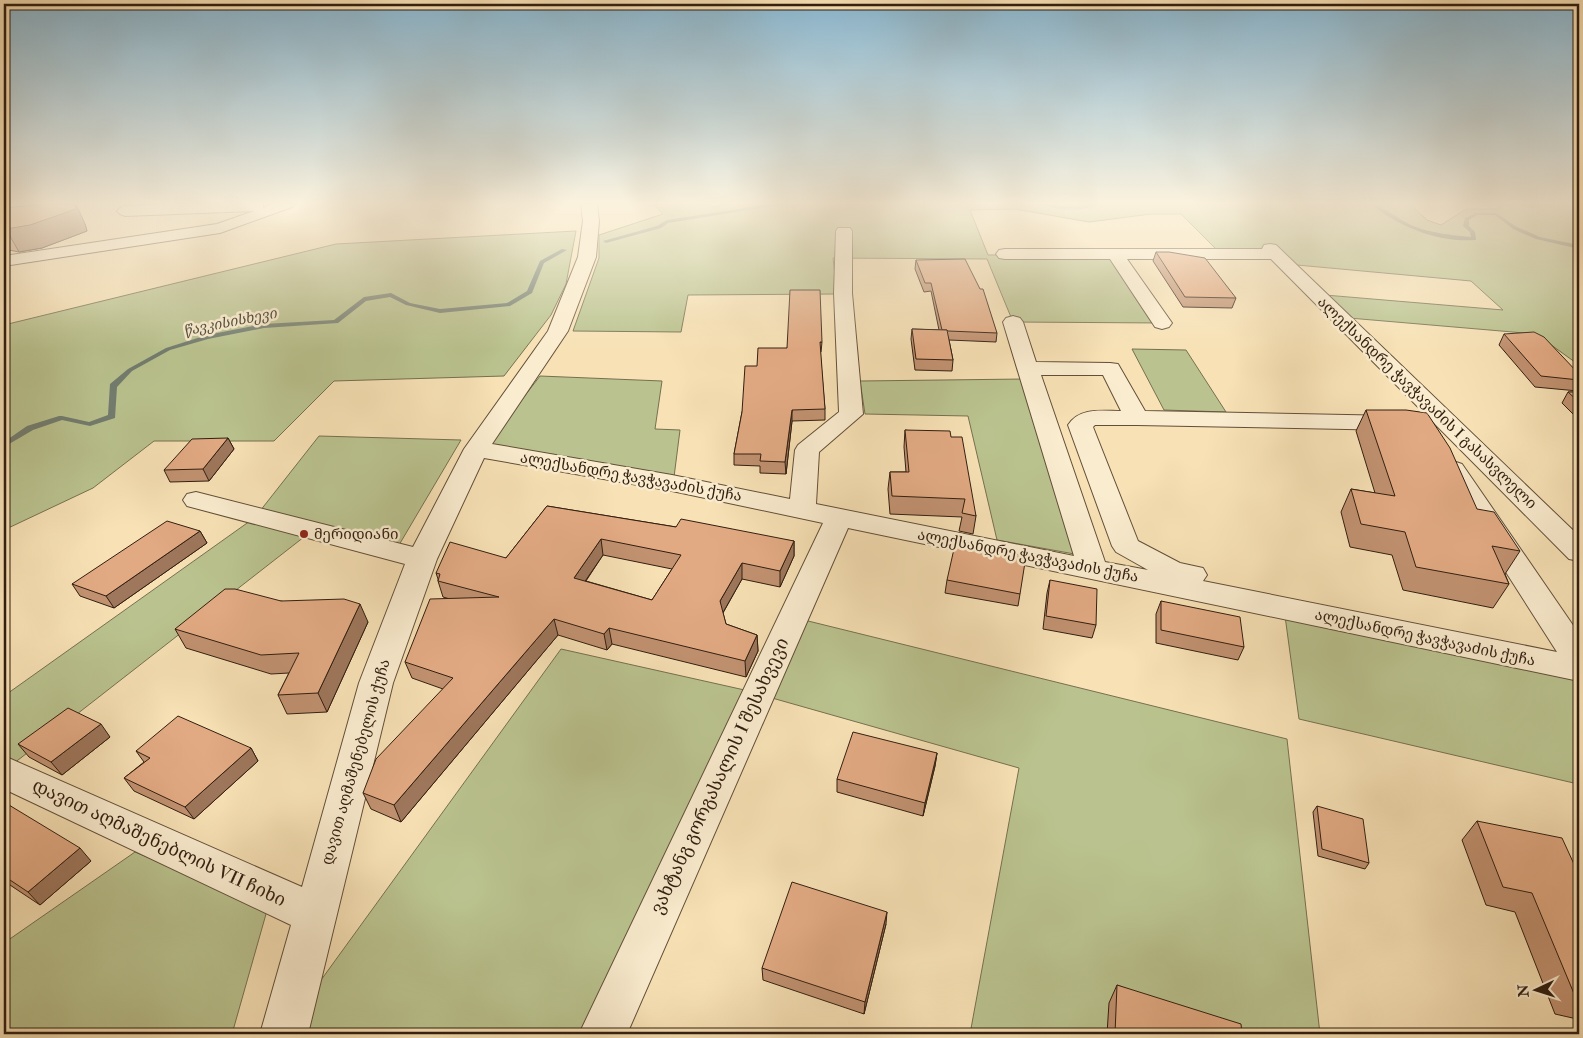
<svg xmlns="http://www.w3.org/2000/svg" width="1583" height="1038" font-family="'IM FELL Double Pica','Noto Serif Georgian',serif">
<rect width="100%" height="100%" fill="#f7e1b5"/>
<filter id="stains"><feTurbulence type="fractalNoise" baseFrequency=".004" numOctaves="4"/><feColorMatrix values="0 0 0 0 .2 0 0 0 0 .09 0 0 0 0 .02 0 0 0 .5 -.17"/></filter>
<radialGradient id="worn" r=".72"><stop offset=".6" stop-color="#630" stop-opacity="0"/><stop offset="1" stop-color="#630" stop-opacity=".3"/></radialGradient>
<g fill="#bac38f" stroke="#767050">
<polygon points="653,204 711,204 712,207 735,204 1410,204 1427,220 1441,225 1466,209 1501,209 1494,204 1579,204 1579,365 1536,334 1349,318 1325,295 1503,310 1471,281 1297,265 1280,249 1216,249 1181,214 1151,214 1089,222 1015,209 970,210 988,255 1115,254 1162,323 1013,322 987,259 833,258 837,294 688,295 681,332 573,331 599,258 599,235 663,214"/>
<polygon points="576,231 566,284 551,315 504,376 334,381 274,441 154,441 93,488 4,530 4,325 336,244"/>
<polygon points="1132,349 1186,350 1226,412 1164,410"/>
<polygon points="540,376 662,381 655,429 680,430 674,477 486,446"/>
<polygon points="1025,379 1080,555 997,540 968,416 865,414 860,381"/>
<polygon points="319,436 461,440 399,545 260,511"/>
<polygon points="257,516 304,537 4,771 4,696"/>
<polygon points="1285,616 1579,677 1579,787 1578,784 1299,719"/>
<polygon points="800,619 1287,739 1320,1034 970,1034 1019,768 765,696"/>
<polygon points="561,649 749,691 590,1034 299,1034 308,998"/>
<polygon points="135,852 268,907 232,1034 4,1034 4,943"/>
</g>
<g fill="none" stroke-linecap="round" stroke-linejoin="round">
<g fill="#727d70" fill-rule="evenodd">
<polygon points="771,204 786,204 668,223 661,228 606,243 603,241 657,226 667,220"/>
<path d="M1044,204L1071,207L1098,204C1081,212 1061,212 1044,204Z"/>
<path d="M1371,204C1380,204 1401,221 1413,226C1431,233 1451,235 1471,237L1470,232L1463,226L1465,218L1476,213H1496L1517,227L1540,237L1574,244L1579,242V246L1575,248L1536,239L1513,229L1495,215H1477L1469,220V226L1475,232L1476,240C1440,243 1398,227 1371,204Z"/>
<polygon points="562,249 567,250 544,263 532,293 510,306 440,313 406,305 390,297 366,301 338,323 264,328 208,339 170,350 132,371 117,387 115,418 90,426 62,420 33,430 4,447 4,442 27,426 59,416 62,416 89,422 108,415 110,384 128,369 166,348 207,335 264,324 334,320 364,297 391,293 410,303 440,309 507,303 527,291 540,261"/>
</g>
<g stroke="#624f39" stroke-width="2">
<g id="minor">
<polygon points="175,204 263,204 263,208 271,204 294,204 292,207 220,233 4,266 4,256 217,224 254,211 125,216 120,214 117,211 120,208 125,206"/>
<path d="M581,204H597L599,221L596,257L568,331L492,444L672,475L790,499L795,450L798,445L839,412L834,293L836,231L838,228H850L852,231V293L863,414L819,452L816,504L1074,556L1003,322L1006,318L1013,316L1020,318L1023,322L1036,362L1110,363L1118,364L1145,411L1397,416L1405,418L1409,423L1405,428L1397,430L1137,425H1095L1093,427L1138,541L1180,563L1203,568L1207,575L1203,581L1557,652L1440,469L1444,464L1453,461L1462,464L1579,634V681L848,528L627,1034H579L823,523L672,491L484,458L437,559L393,683L308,1034H260L291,925L4,789V756L302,887L359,683L405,564L187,506L183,500L187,494L196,492L413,547L464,449L548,331L578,257L583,221ZM1041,375H1103L1121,411C1102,411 1080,407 1068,425L1112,546L1116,552L1148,570L1105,562Z"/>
<polygon points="1270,244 1276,245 1579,536 1579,561 1569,559 1271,259 1127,259 1172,323 1169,327 1162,329 1155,327 1110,259 1005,259 999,258 996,254 999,250 1005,249 1262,249 1264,245"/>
</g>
</g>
<use href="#minor" fill="#faeccf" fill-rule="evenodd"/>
</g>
<g fill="#c29271" stroke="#311e10" fill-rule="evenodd">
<polygon points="4,208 85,224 87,231 42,248 19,252 4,249"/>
<polygon points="1156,252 1236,298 1232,308 1183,307 1153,261"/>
<polygon points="916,260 997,333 996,342 949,340 953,360 952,371 915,370 911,339 912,329 939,330 931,291 924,292 915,269"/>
<polygon points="1504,334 1579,374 1579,389 1578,391 1535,387 1499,345"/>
<polygon points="822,342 821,352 820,352 825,409 825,420 792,421 786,474 760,473 760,466 734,465 734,454 742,412 757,366 787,348"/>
<polygon points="1568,392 1579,392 1579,420 1562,403"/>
<polygon points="1366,410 1477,509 1520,551 1505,574 1509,584 1493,608 1403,590 1392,555 1350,547 1341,512 1351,489 1375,493 1356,431"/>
<polygon points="905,430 951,437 976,516 973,534 959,531 962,517 890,514 888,489 890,472 906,472 904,447"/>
<polygon points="1579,433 1579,445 1574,440"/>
<polygon points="228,438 234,449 209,481 170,482 164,470"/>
<path d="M547,506L676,527L794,541V556L780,587L742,579L723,613L726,624L757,635L758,651L746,677L612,644L607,650L558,635L401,822L371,809L363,793L443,689L412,678L405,662L450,599L443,597L438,581V579L436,573L506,558ZM603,555L672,569L652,600L586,581Z"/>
<polygon points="200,531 207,543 114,608 80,596 72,584"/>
<polygon points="980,547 1020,594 1018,606 945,593 947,580"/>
<polygon points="1050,580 1096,625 1092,638 1043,629 1047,593"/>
<polygon points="281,601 368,622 327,712 287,714 278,695 289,673 271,674 186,648 175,629"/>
<polygon points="1161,601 1244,647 1238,660 1156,643 1156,614"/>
<polygon points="110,737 62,775 29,757 18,744"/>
<polygon points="251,748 258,761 194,819 134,791 124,778 144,762 136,751"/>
<polygon points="937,753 935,766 923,816 837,792 837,779"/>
<polygon points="4,802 91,861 40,905 4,881"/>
<polygon points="1317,806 1369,863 1365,869 1318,856 1313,812"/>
<polygon points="1477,821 1579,875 1579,1025 1577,1019 1555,1014 1515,912 1486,905 1462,840"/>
<polygon points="886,924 864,1014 763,980 762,968"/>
<polygon points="1117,985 1242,1034 1107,1034 1109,1003"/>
</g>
<g fill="#9e775c" stroke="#311e10">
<polygon points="76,204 85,224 87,231 42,248 19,252 6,229"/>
<polygon points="792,410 792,421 786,474 785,462"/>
<polygon points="228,438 234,449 209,481 203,469"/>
<polygon points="200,531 207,543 114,608 106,596"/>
<polygon points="601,539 603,555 577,593 574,578"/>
<polygon points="794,541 794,556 780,587 780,571"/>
<polygon points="742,563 742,579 721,616 720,601"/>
<polygon points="360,604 368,622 327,712 318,693"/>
<polygon points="554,619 558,635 401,822 394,805"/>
<polygon points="609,628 612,644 607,650 604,634"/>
<polygon points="757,635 758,651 746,677 745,661"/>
<polygon points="101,724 110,737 62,775 51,762"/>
<polygon points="251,748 258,761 194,819 185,807"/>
<polygon points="937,753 935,766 923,816 925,803"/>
<polygon points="80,848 91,861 40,905 28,892"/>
<polygon points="887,912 886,924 864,1014 865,1002"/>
</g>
<g fill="#e2aa83" stroke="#311e10" fill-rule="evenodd">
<polygon points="46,204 75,204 76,209 30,225 6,229 4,228 4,208"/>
<polygon points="1156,252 1169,252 1205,258 1236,298 1185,297"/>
<polygon points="965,259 980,289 983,289 997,333 948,331 947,330 942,330 931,283 925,283 916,260"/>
<polygon points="790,290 820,290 822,342 820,342 825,409 792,410 785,462 760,461 761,454 734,454 742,412 745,366 757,366 758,348 787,348"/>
<polygon points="912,329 947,330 953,360 916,359"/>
<polygon points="1534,332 1544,337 1579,374 1579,380 1541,376 1504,334"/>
<polygon points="1568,392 1579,392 1579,402"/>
<polygon points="1366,410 1406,410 1427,413 1450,448 1477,509 1494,512 1520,551 1492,546 1509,584 1416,567 1405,532 1361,524 1351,489 1395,496"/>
<polygon points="905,430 950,431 951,437 962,437 976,516 962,513 965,499 892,496 890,472 909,472"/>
<polygon points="228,438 203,469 164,470 192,439"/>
<path d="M547,506L676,527L681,519L794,541L780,571L742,563L720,601L726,624L757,635L745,661L609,628L604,634L554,619L394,805L363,793L376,759L453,678L405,662L430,599L499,597L438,581L440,574L436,573L450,542L506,558ZM601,539L681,555L652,600L574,578Z"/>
<polygon points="167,521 200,531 106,596 72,584"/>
<polygon points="956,540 979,545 980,547 1026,556 1020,594 947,580"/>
<polygon points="1050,580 1097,589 1096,625 1046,616"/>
<polygon points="225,589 235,589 281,601 344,599 360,604 318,693 278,695 299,653 261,655 175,629"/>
<polygon points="1161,601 1240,617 1244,647 1161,630"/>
<polygon points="68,708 101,724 51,762 18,744"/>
<polygon points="178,716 251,748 185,807 124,778 150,758 136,751"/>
<polygon points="853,732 937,753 925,803 837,779"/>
<polygon points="4,802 80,848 28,892 4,876"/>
<polygon points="1317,806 1363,819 1369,863 1322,849"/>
<polygon points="1477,821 1562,838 1579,875 1579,998 1575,996 1532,893 1503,887"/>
<polygon points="792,882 887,912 865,1002 762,968"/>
<polygon points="1117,985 1241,1024 1242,1034 1115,1034"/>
<polygon points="909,1029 924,1034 908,1034"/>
</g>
<linearGradient id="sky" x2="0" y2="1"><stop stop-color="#8ab8d2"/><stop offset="0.58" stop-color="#fbf2de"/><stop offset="1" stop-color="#fbf2de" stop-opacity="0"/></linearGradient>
<rect width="1583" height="350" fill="url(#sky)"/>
<circle fill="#8f2418" stroke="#faeccf" stroke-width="2" cx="304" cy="534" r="5"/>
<g text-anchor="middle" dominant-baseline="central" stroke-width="5" stroke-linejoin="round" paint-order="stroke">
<g font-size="14" font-style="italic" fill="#514e40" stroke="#faeccf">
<text transform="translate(230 322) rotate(-11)">წავკისისხევი</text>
</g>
<g font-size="15" fill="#311e10" stroke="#faeccf">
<text transform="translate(1427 403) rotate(44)">ალექსანდრე ჭავჭავაძის I გასასვლელი</text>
<text transform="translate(631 477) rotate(10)">ალექსანდრე ჭავჭავაძის ქუჩა</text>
<text transform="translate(1028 556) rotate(11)">ალექსანდრე ჭავჭავაძის ქუჩა</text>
<text transform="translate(1425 638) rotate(12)">ალექსანდრე ჭავჭავაძის ქუჩა</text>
<text transform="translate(356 762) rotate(-74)">დავით აღმაშენებელის ქუჩა</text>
</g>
<g font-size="15" fill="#311e10" stroke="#faeccf" text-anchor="start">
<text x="314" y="534">მერიდიანი</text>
</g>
<g font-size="18" fill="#311e10" stroke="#faeccf">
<text transform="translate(720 776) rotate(-65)">ვახტანგ გორგასალის I შესახვევი</text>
<text transform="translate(159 843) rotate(25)">დავით აღმაშენებლის VII ჩიხი</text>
</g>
</g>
<rect width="1583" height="1038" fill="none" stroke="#f7e1b5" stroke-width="20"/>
<rect x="5" y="5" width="1573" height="1028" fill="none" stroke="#311e10" stroke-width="2.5"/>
<rect x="10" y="10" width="1563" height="1018" fill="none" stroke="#311e10"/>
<g transform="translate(1536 990) rotate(266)" stroke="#faeccf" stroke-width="4" paint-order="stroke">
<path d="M0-4L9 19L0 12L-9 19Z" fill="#311e10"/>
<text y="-8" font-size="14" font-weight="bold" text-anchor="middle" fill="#311e10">N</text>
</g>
<rect width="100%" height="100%" filter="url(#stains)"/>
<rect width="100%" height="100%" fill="url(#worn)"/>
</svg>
